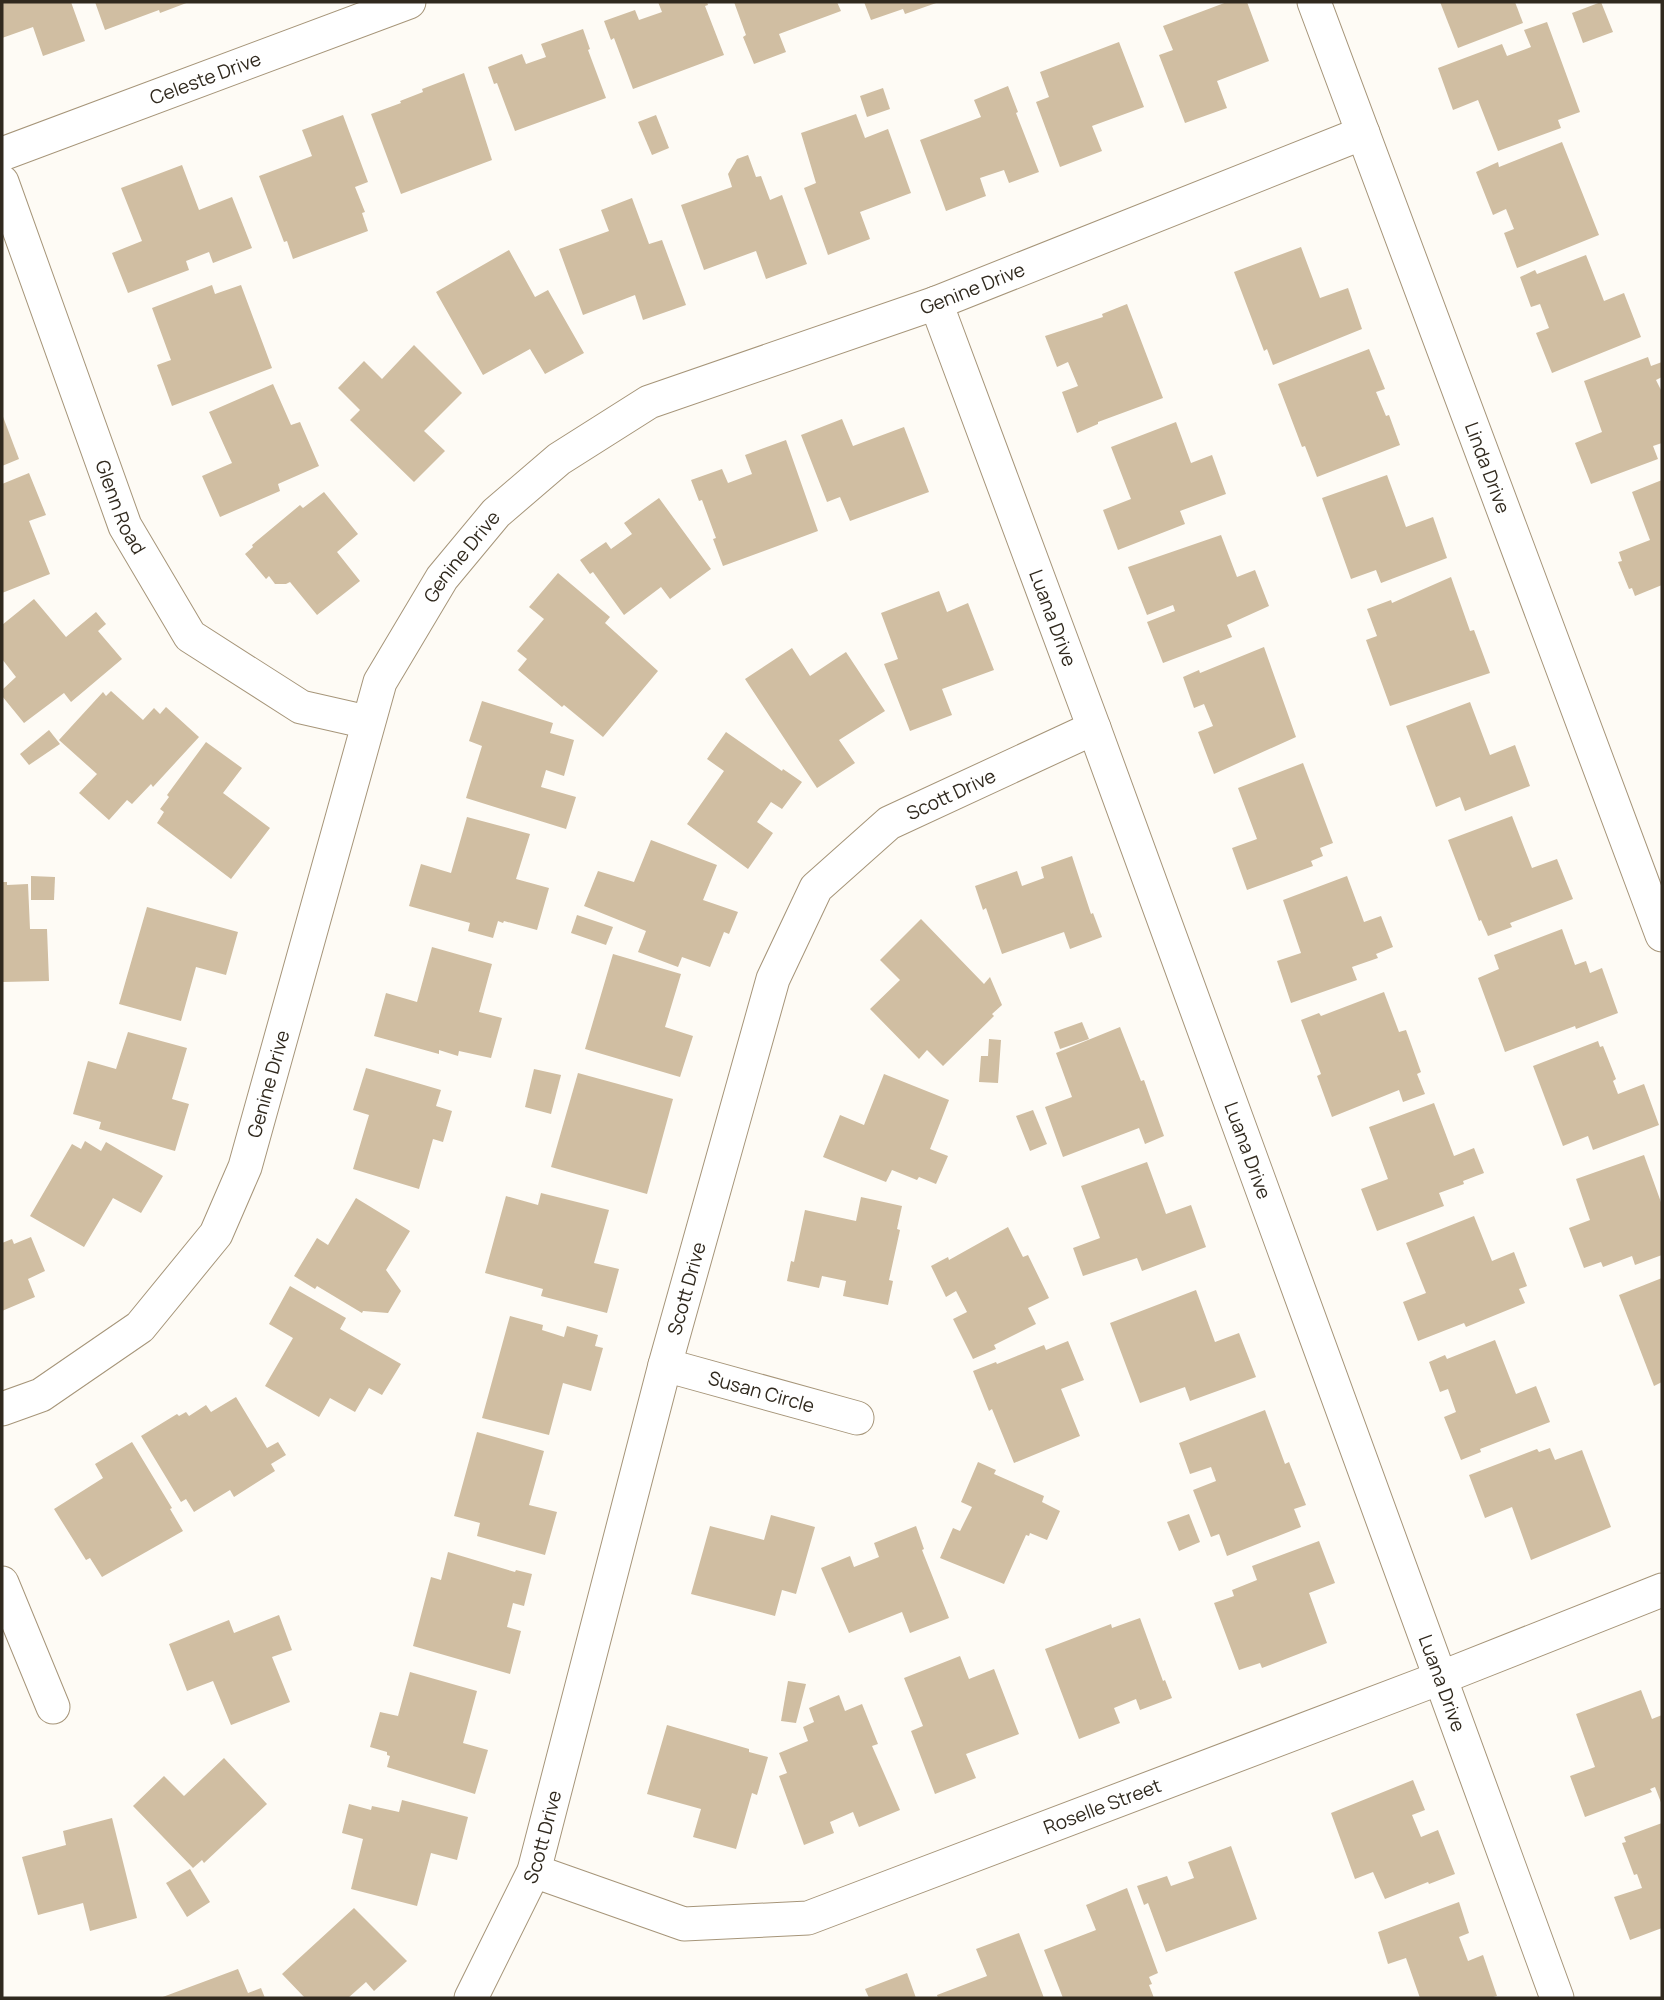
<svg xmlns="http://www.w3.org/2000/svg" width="1664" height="2000" font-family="Manrope,sans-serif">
<rect width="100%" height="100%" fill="#fefbf5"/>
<g fill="#d0bea2">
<polygon points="2,2 71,2 85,41 43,56 33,27 2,38"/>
<polygon points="95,2 189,2 160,13 159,10 105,30"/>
<polygon points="658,2 707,2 708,5 705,6 724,55 633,89 614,38 611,40 604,21 635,10 639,20 662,12"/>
<polygon points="734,2 837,2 841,11 779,34 786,52 754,64 743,37 746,35"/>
<polygon points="864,2 939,2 905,14 903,9 871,20"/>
<polygon points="1227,2 1247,2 1269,61 1217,81 1227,108 1185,123 1159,55 1173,50 1163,26"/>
<polygon points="1440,2 1515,2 1523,23 1458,48"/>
<polygon points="1601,2 1613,32 1583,43 1572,13"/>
<polygon points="1547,22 1580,112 1558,120 1561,128 1498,151 1478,100 1453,110 1438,68 1502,44 1507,56 1531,47 1524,30"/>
<polygon points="583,29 590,49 588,50 606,98 515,131 497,83 494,84 488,67 522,54 526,64 546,57 541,44"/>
<polygon points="1119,42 1144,107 1092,126 1102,151 1060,167 1036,102 1049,97 1040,72"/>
<polygon points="464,73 492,160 401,194 371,114 401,103 400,101 423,92 422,89"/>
<polygon points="1008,86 1018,112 1016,113 1039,172 1009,183 1004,170 980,178 986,196 946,211 920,140 981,117 974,100"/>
<polygon points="883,88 890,109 867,117 860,96"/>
<polygon points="856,114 865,138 888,129 911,193 860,212 870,239 828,255 804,188 816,183 801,133"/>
<polygon points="343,115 368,182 355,187 365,212 362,213 368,231 293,259 287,241 284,242 259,176 312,156 302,130"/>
<polygon points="656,115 669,148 652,155 638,122"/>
<polygon points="1562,142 1599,235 1517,268 1504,233 1514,229 1506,209 1493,215 1476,172 1498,162 1499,167"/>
<polygon points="748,155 756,177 761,176 770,200 782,195 807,264 766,279 756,251 704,270 681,205 732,187 728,174 737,159"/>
<polygon points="182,165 199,210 232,197 252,248 213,263 209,252 186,261 189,270 128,293 112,253 142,241 121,188"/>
<polygon points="632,198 649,244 662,240 686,305 643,320 635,295 583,315 559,249 609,231 601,210"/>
<polygon points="1301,247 1320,298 1348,288 1362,329 1273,365 1267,349 1264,351 1234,272"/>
<polygon points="509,250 535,297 548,290 584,353 545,374 530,349 483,375 436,292"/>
<polygon points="1586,255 1604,301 1624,293 1641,337 1552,373 1536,333 1549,328 1540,304 1531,307 1520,277 1535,270 1537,274"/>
<polygon points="212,285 215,294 241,285 272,368 172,406 157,365 171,360 152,308"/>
<polygon points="1127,304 1163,398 1098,422 1098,424 1077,433 1062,392 1078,386 1068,362 1057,367 1045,336 1103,317 1102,314"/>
<polygon points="414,345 462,393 424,431 445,451 414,482 350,420 360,410 338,388 364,361 382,379"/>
<polygon points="1369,349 1385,389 1376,392 1386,416 1389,415 1400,445 1317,477 1305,446 1302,447 1278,384"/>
<polygon points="1648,357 1651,366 1662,362 1662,377 1656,380 1662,392 1662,443 1653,446 1658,459 1591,484 1575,443 1602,432 1584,381"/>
<polygon points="273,384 291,425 300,422 319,466 278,484 280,491 220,517 202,476 232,463 209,412"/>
<polygon points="2,414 19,459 2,466"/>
<polygon points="842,419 853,446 904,427 929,492 850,521 840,497 827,502 801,435"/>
<polygon points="1176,422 1191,463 1212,455 1226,494 1180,511 1185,524 1118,550 1103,510 1131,499 1111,447"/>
<polygon points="786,440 818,531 723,566 713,539 716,538 702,500 699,501 691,480 722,469 728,483 752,474 745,455"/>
<polygon points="29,473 46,515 29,521 50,574 2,593 2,484"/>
<polygon points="1387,475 1406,527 1433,517 1447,558 1381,583 1376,570 1351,579 1322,498"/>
<polygon points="1662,480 1662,585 1635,596 1632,588 1629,589 1618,562 1622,561 1619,552 1650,540 1632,492"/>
<polygon points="324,492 358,534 337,552 360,581 317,615 290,582 286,584 275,584 269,576 266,579 245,554 253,547 252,545 300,505 303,508"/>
<polygon points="659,498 711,569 670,599 661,587 624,615 593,572 590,574 580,560 606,542 611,549 632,534 624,523"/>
<polygon points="1221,535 1237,577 1255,570 1269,606 1227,625 1232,637 1163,663 1147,622 1175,611 1173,605 1147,615 1128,567"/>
<polygon points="558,573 610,617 605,623 658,671 603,737 564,705 562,707 518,670 527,659 517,651 544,619 529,607"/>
<polygon points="1451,577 1470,631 1474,630 1490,673 1390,706 1366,640 1377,636 1367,609 1391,600 1392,603"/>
<polygon points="939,591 947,612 968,603 994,670 942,689 952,715 910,731 884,664 898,659 881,613"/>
<polygon points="34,599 66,637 96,612 106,624 98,631 122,659 71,702 64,693 24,723 2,696 2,690 16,677 2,659 2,625"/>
<polygon points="1264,647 1296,737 1214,774 1198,732 1213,726 1204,704 1194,708 1183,677 1199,670 1200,673"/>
<polygon points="792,648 810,676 846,652 885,711 839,740 855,763 817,788 745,679"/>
<polygon points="111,691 143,720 154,708 160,714 166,707 199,737 153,787 151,784 132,804 127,800 109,820 79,793 97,774 59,740 103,692 106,696"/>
<polygon points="482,701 553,723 550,733 574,740 564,776 546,770 541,787 576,797 566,829 466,798 482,746 469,741"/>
<polygon points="1470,702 1490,755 1515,745 1530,786 1465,811 1460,797 1436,807 1406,726"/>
<polygon points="49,730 60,744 29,765 20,754"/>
<polygon points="726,732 782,771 783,769 802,782 782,809 771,802 757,822 773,833 748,869 687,824 724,771 707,759"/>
<polygon points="206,742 242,768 223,793 270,828 231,879 157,823 164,812 160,809 169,797 167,795"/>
<polygon points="1303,763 1333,843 1320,848 1323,856 1311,861 1313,866 1247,890 1232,848 1257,839 1238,788"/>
<polygon points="1512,816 1532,868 1557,859 1573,899 1510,923 1512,927 1488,936 1481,920 1479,921 1448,840"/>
<polygon points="467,817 530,834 516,879 549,888 537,930 504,921 503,923 498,921 493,938 468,931 470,923 409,906 421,864 451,873"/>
<polygon points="651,840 717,865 703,900 738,912 729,934 724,932 710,967 682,957 678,967 638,952 646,931 584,906 598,871 634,882"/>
<polygon points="1072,856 1091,914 1093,913 1102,937 1070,949 1064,932 1002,954 986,908 983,910 975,886 1017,871 1022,886 1044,878 1041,867"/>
<polygon points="31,876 55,877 54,900 31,900"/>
<polygon points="1347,876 1364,922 1381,916 1393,947 1376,954 1378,958 1352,967 1357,980 1291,1003 1277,961 1301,953 1283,900"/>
<polygon points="2,882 7,882 7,885 28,884 30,929 47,929 49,981 2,982"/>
<polygon points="147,907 238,932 226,975 196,967 181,1021 119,1004"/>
<polygon points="577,915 613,927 606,945 571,933"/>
<polygon points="921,919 984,984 990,977 1002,1005 992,1014 994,1016 943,1066 927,1050 919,1059 870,1009 900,980 880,960"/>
<polygon points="1562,929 1575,965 1586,961 1590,973 1602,968 1618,1013 1576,1029 1575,1026 1505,1052 1478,978 1499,969 1494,955"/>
<polygon points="432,947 492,964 479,1012 502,1018 491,1058 459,1051 458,1056 439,1050 439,1054 374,1036 386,993 417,1002"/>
<polygon points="613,954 681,974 665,1027 693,1036 680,1077 585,1049"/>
<polygon points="1384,992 1399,1032 1406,1030 1421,1072 1417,1074 1425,1094 1403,1102 1399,1090 1332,1117 1317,1076 1321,1074 1301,1020 1319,1013 1321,1016"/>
<polygon points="1082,1022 1089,1039 1060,1049 1054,1032"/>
<polygon points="1120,1027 1141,1081 1144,1080 1164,1136 1145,1144 1139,1128 1063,1157 1045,1107 1072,1097 1056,1053"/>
<polygon points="128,1032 187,1048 172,1099 189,1104 175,1151 99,1129 101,1122 73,1114 88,1061 116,1069"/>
<polygon points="989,1039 1001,1040 998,1083 979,1082 981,1056 988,1056"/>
<polygon points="1598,1041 1600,1047 1603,1046 1616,1079 1613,1081 1618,1094 1644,1084 1659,1125 1593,1150 1588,1136 1563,1146 1533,1066"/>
<polygon points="366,1068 441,1090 436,1106 452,1111 443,1142 433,1139 419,1189 353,1169 369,1115 353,1110"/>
<polygon points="534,1069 561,1075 551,1114 525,1107"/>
<polygon points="578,1073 673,1099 647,1194 551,1167"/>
<polygon points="884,1074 949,1100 930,1149 948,1156 936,1184 919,1177 917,1180 892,1170 886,1182 823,1157 840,1115 864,1125"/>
<polygon points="1434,1103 1454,1156 1474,1148 1484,1173 1463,1181 1464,1184 1439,1193 1444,1206 1377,1231 1361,1189 1388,1179 1369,1127"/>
<polygon points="1033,1110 1047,1144 1030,1151 1016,1116"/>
<polygon points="85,1141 101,1151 106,1142 163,1176 141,1213 113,1198 84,1247 30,1216 72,1144 81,1149"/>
<polygon points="1644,1155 1662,1205 1662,1255 1635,1265 1632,1256 1603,1267 1601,1262 1584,1268 1569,1228 1590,1220 1576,1179"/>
<polygon points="1147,1162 1166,1214 1191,1205 1206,1247 1142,1271 1137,1258 1083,1276 1073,1248 1100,1238 1081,1186"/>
<polygon points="541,1193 609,1210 594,1263 619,1269 607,1313 541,1296 543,1289 485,1273 506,1196 538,1205"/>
<polygon points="861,1197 902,1206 897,1229 900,1230 889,1280 893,1281 888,1305 843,1296 846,1281 822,1276 819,1288 787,1281 791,1261 794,1262 805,1210 856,1221"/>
<polygon points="356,1198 410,1231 386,1270 401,1291 388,1313 363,1311 362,1313 317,1286 315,1289 294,1276 317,1238 328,1245"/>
<polygon points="1474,1216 1492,1261 1514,1252 1527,1286 1519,1289 1525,1303 1466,1327 1464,1323 1418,1341 1403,1302 1426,1293 1406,1243"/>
<polygon points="1008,1227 1023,1257 1028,1255 1049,1298 1028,1308 1036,1324 994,1345 996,1349 973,1359 953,1319 967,1312 956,1291 946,1297 931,1266 948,1257 949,1260"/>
<polygon points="31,1237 45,1271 28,1279 35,1297 2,1311 2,1243 12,1239 14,1244"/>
<polygon points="1662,1278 1662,1382 1654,1386 1619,1295"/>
<polygon points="290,1286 346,1318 340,1329 401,1364 382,1395 369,1388 355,1412 330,1398 319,1417 265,1386 293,1338 269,1324"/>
<polygon points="1196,1290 1215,1342 1239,1333 1256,1377 1190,1401 1185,1387 1140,1403 1110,1323"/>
<polygon points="510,1316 543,1325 542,1330 564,1337 567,1326 598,1335 595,1346 603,1348 591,1391 563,1383 549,1435 482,1418"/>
<polygon points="1495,1340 1516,1394 1536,1386 1550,1422 1480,1449 1481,1452 1461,1460 1444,1417 1456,1412 1448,1389 1440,1392 1429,1362 1445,1355 1447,1359"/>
<polygon points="1068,1341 1084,1380 1061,1389 1080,1436 1014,1463 992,1409 989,1411 973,1371 996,1362 997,1364 1044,1345 1046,1350"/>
<polygon points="236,1397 267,1448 278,1442 286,1455 271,1464 275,1471 234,1497 230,1490 194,1512 186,1499 181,1502 141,1436 177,1414 179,1416 186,1412 189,1416 206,1405 211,1412"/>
<polygon points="1265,1410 1285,1464 1289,1462 1306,1505 1294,1509 1301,1527 1227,1556 1219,1534 1211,1537 1193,1490 1216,1481 1211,1467 1190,1474 1179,1443"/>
<polygon points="477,1432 544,1451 529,1505 557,1512 545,1555 477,1536 480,1523 454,1516"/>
<polygon points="132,1442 172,1508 170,1509 183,1531 102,1577 90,1558 86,1560 54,1509 103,1478 95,1464"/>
<polygon points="1550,1448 1555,1460 1582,1450 1611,1527 1531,1560 1512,1507 1485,1518 1469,1475 1537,1449 1539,1452"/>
<polygon points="978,1462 996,1470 994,1474 1044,1496 1042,1502 1060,1511 1047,1540 1030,1533 1029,1536 1026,1535 1004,1584 940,1558 953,1528 960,1531 972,1507 961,1502"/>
<polygon points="1189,1514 1200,1542 1179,1551 1167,1522"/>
<polygon points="771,1515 815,1527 796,1594 782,1590 775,1616 691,1594 710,1526 764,1540"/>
<polygon points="916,1526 924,1549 922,1550 949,1618 910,1633 902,1612 849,1633 821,1568 850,1556 854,1567 879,1557 874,1543"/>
<polygon points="1319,1541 1335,1583 1309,1593 1327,1643 1262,1668 1260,1663 1239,1670 1214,1603 1234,1596 1232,1590 1257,1580 1252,1566"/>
<polygon points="448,1552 515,1572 516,1570 532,1574 524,1606 513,1603 507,1627 521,1631 510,1674 413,1646 431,1577 441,1580"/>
<polygon points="279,1615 292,1650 272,1657 290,1702 231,1725 213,1681 187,1691 169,1644 229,1620 234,1633"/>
<polygon points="1140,1618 1163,1681 1165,1680 1172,1698 1140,1710 1136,1699 1114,1708 1120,1723 1079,1739 1045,1649 1111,1624 1112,1628"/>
<polygon points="960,1656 969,1679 994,1669 1019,1734 966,1754 976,1778 935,1794 911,1731 923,1726 904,1678"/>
<polygon points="410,1672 477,1691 463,1743 488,1750 475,1794 387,1767 390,1756 387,1755 387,1752 370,1747 380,1712 398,1716"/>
<polygon points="788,1681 806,1684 796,1723 781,1721"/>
<polygon points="1641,1690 1652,1719 1662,1715 1662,1805 1655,1787 1650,1789 1652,1792 1585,1817 1570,1776 1595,1767 1576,1714"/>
<polygon points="839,1695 845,1711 862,1704 878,1744 872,1746 900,1810 859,1827 853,1812 830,1822 834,1833 804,1845 779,1776 787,1773 779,1753 808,1741 803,1727 814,1722 809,1708"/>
<polygon points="667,1725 749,1749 749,1752 768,1757 757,1795 752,1793 736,1849 693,1837 701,1809 647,1794"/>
<polygon points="224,1758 267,1804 204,1863 202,1860 193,1868 133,1806 164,1776 184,1796"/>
<polygon points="1413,1780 1425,1810 1412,1815 1421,1837 1438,1830 1455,1874 1429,1884 1428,1882 1385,1899 1373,1872 1355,1879 1331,1813"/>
<polygon points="402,1800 468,1817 457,1860 431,1853 417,1906 351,1889 363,1839 342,1833 349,1804 371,1810 372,1806 399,1812"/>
<polygon points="112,1818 137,1918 90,1931 83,1903 38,1915 22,1857 66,1845 63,1831"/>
<polygon points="1662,1823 1662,1928 1630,1940 1614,1897 1642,1888 1637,1874 1634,1875 1622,1843 1626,1842 1624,1837"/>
<polygon points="1231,1846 1257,1919 1166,1952 1148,1903 1144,1905 1137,1886 1167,1876 1171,1886 1194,1878 1188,1862"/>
<polygon points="190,1869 210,1902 187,1917 166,1883"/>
<polygon points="1127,1888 1158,1973 1149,1977 1152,1984 1149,1985 1154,1998 1063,1998 1044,1950 1096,1930 1086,1905"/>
<polygon points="1459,1902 1469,1933 1459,1937 1468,1961 1483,1955 1497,1996 1490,1998 1420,1998 1406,1958 1388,1964 1378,1932"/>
<polygon points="354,1908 407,1961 374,1991 366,1982 348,1998 305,1998 282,1974"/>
<polygon points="1019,1933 1044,1998 938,1998 937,1995 987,1976 976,1949"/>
<polygon points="238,1969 248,1993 261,1988 265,1998 160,1998"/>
<polygon points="907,1973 916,1998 869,1998 865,1989"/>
</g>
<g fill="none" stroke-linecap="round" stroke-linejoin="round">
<g stroke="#a69579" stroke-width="35">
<g id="street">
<path id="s1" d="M1314,2L1662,935"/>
<path id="s2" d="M2,154L409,2"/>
<path id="s3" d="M2,182L125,526L190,636L301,707L367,722"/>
<path id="s4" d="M936,303L1094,728L1557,1998"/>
<path id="s5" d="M665,1365L857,1418"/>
<path id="s6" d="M2,1409L41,1395L140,1327L216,1234L245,1167L380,682L442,578L496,513L559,459L649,402L936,303L1363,133"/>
<polyline points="2,1583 53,1707"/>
<path id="s7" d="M534,1871L684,1924L808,1918L1440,1678L1662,1590"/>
<path id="s8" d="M471,1998L534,1871L665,1365L773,979L816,888L889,823L1094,728"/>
</g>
</g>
<use href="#street" stroke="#fff" stroke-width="33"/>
</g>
<g text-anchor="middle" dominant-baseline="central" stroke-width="5" stroke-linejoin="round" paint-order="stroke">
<g font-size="19" fill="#30291e" stroke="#fff">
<text stroke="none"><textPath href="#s2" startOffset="217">Celeste Drive</textPath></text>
<text stroke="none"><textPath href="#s6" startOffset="1596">Genine Drive</textPath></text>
<text stroke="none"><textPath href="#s1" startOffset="497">Linda Drive</textPath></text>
<text stroke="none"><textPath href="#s3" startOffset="346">Glenn Road</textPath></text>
<text stroke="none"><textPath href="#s6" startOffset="1008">Genine Drive</textPath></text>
<text stroke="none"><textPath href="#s4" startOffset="336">Luana Drive</textPath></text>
<text stroke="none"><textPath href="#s8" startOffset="1332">Scott Drive</textPath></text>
<text stroke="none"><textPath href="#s6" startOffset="441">Genine Drive</textPath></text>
<text stroke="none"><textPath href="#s4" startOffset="903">Luana Drive</textPath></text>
<text stroke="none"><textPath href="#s8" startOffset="744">Scott Drive</textPath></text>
<text stroke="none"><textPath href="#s5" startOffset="100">Susan Circle</textPath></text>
<text stroke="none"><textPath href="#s4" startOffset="1470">Luana Drive</textPath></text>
<text stroke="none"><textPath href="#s7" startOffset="598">Roselle Street</textPath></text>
<text stroke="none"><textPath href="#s8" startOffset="177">Scott Drive</textPath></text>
</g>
</g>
<rect width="1664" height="2000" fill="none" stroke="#30291e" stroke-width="7"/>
</svg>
